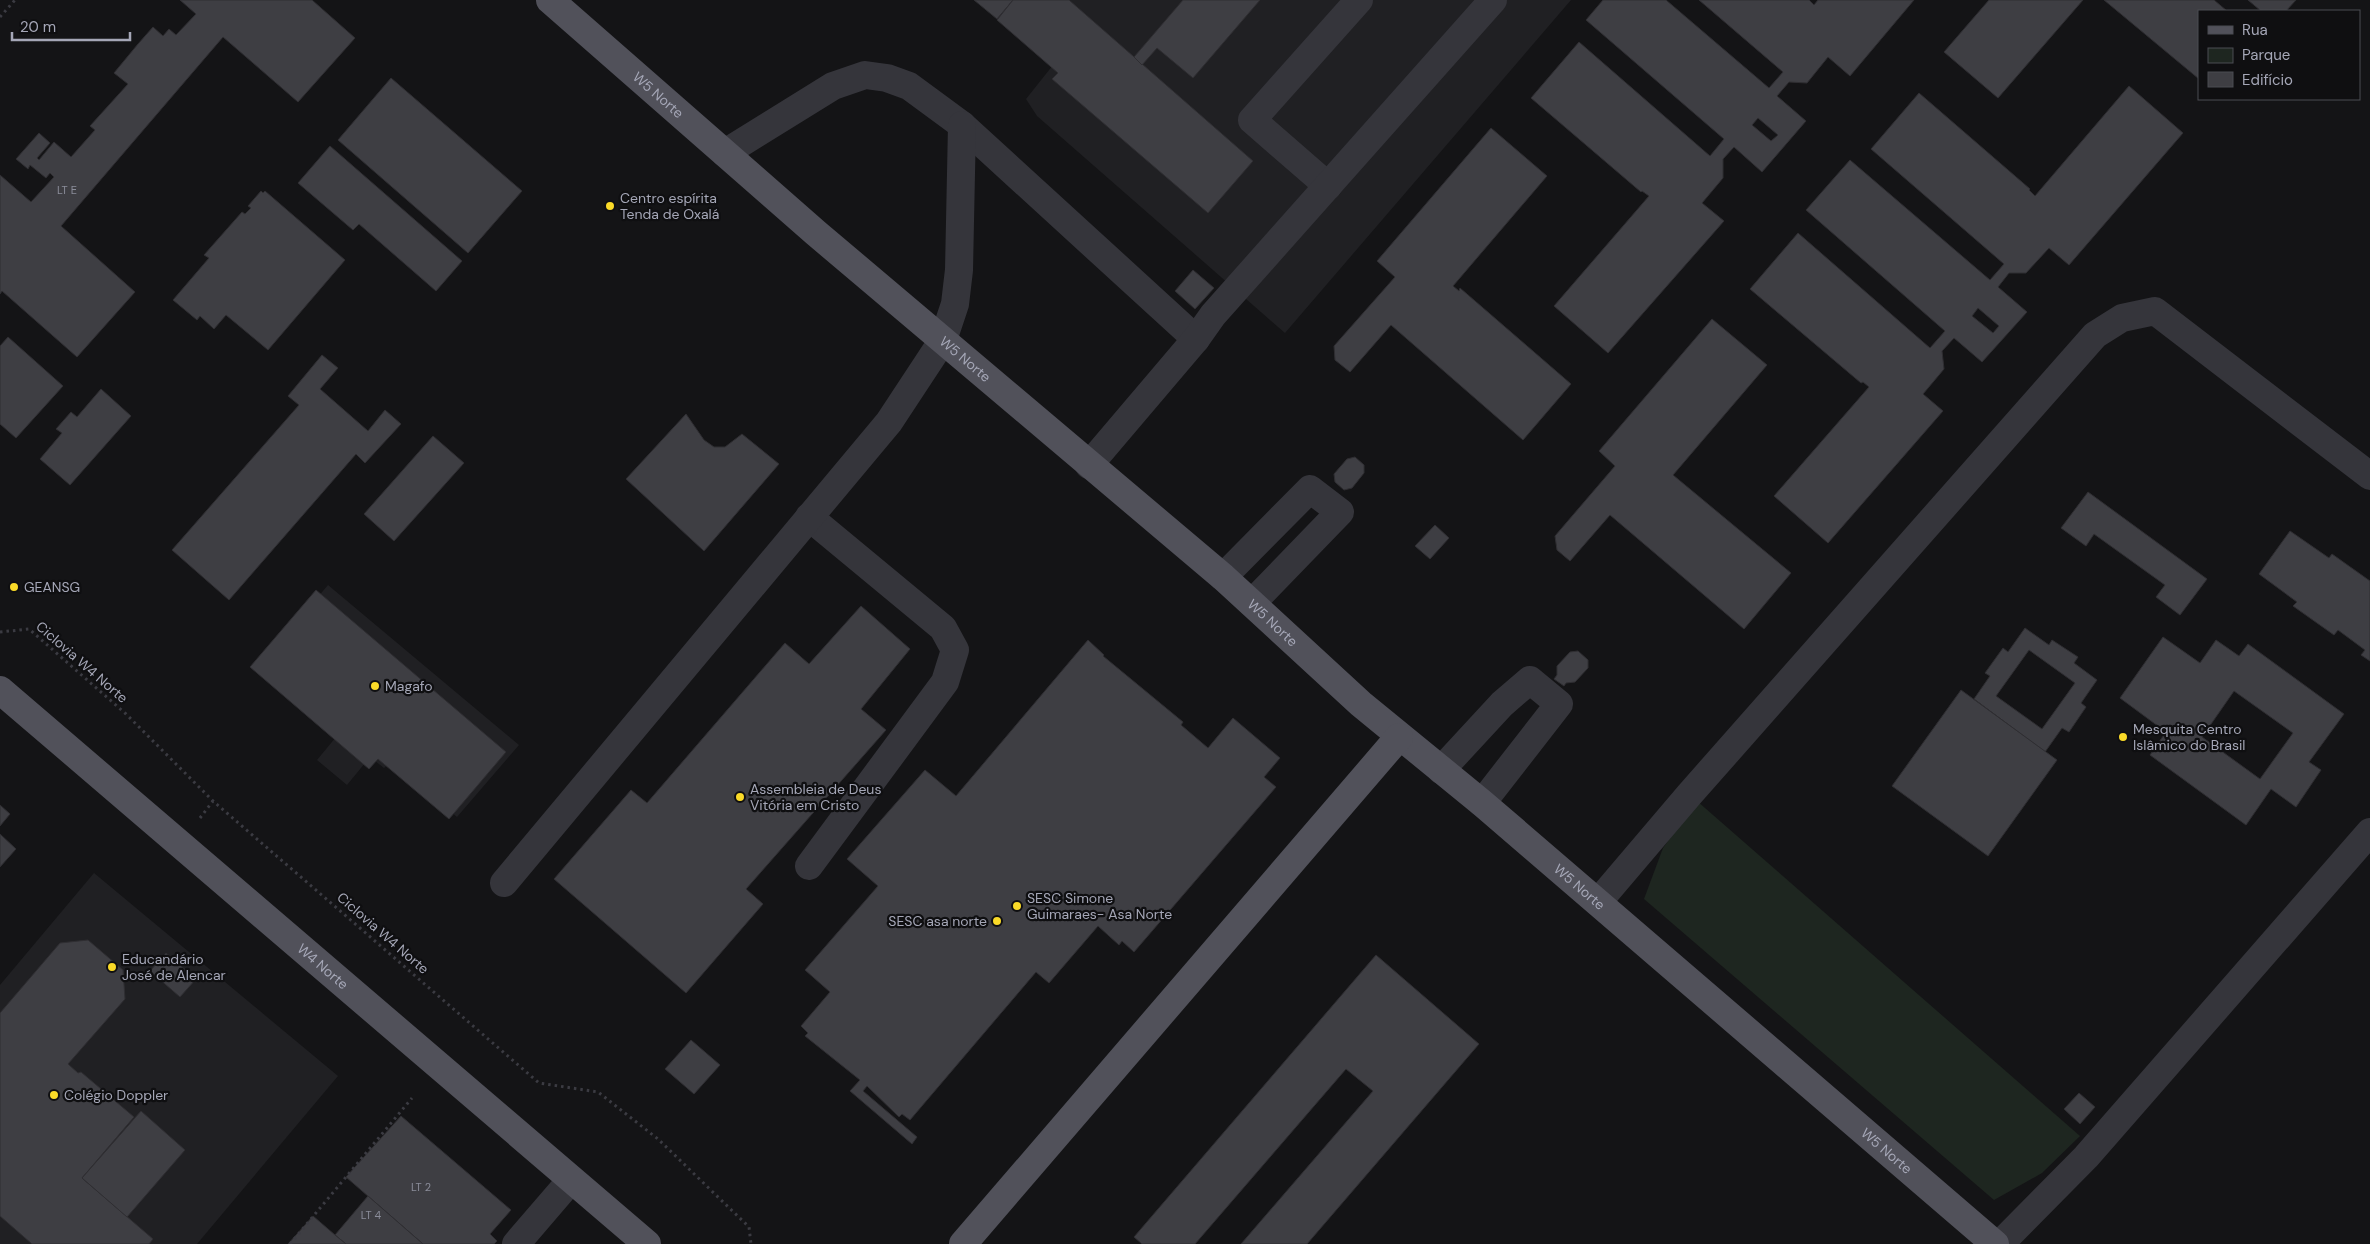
<svg xmlns="http://www.w3.org/2000/svg" width="2370" height="1244" font-family="'DM Sans',sans-serif">
<rect width="100%" height="100%" fill="#141416"/>
<g fill="#202023">
<polygon points="1002,0 1571,0 1285,333 1037,116 1026,99 1061,55 996,8"/>
<polygon points="328,585 519,745 457,817 391,761 384,768 370,757 347,785 317,760 341,731 267,657"/>
<polygon points="94,873 338,1076 197,1244 0,1244 0,985"/>
</g>
<polygon fill="#1e2620" points="1697,801 2080,1136 2042,1173 1994,1200 1644,899 1663,848"/>
<g fill="#3e3e43" stroke="#2f2e32" fill-rule="evenodd">
<polygon points="180,0 312,0 355,38 298,102 223,37 61,226 135,292 77,357 2,291 0,294 0,175 31,202 54,177 50,173 46,178 30,165 28,169 16,159 39,133 50,143 37,158 39,160 54,142 71,157 95,130 90,126 128,84 114,73 138,44 153,27 163,36 169,29 176,35 196,14"/>
<polygon points="974,0 1013,0 997,19"/>
<polygon points="1013,0 1069,0 1253,161 1208,213 1052,79 1058,73 997,20"/>
<polygon points="1183,0 1260,0 1193,78 1157,48 1142,65 1134,57"/>
<path d="M1603,0H1666L1769,88L1783,72L1699,0H1809L1814,5L1818,0H1914L1850,76L1828,57L1807,83L1789,82L1777,96L1806,121L1762,172L1734,147L1723,159V178L1702,203L1724,221L1608,353L1554,306L1649,196L1642,191L1641,192L1531,98L1579,42L1710,156L1724,139L1586,20ZM1758,118L1778,135L1771,141L1752,125Z"/>
<polygon points="1989,0 2083,0 1998,98 1944,52"/>
<polygon points="2104,0 2214,0 2227,11 2199,11 2199,79"/>
<polygon points="2248,0 2296,0 2286,11 2261,11"/>
<polygon points="391,78 522,191 468,253 338,140"/>
<path d="M2129,86L2183,133L2069,265L2049,248L2026,273H2009L1998,287L2027,312L1982,362L1954,338L1942,351L1944,369L1923,394L1943,411L1828,543L1774,496L1869,387L1863,382L1861,383L1750,289L1798,233L1930,348L1945,331L1806,210L1850,160L1990,280L2004,264L1871,149L1919,93L2030,189L2029,190L2035,196ZM1978,308L1999,326L1993,333L1972,316Z"/>
<polygon points="1491,128 1547,176 1453,286 1459,291 1460,288 1571,384 1523,440 1391,325 1350,372 1335,360 1334,346 1395,277 1377,261"/>
<polygon points="330,146 462,261 436,291 359,224 353,230 298,183"/>
<polygon points="261,191 263,193 265,191 345,260 268,350 226,315 214,329 200,316 197,320 173,300 209,258 204,255 242,212 245,214 251,208 248,206"/>
<polygon points="1193,270 1214,288 1195,309 1175,291"/>
<polygon points="1712,319 1767,365 1673,475 1791,573 1744,629 1610,515 1570,561 1557,550 1555,536 1615,466 1599,451"/>
<polygon points="8,337 63,386 16,438 0,424 0,346"/>
<polygon points="322,355 338,368 320,389 368,431 385,410 401,424 365,463 356,454 229,600 172,550 299,405 288,396"/>
<polygon points="101,389 131,416 70,485 40,459 62,433 56,429 71,412 77,417"/>
<polygon points="686,414 704,440 714,447 725,447 742,434 779,464 704,551 626,479"/>
<polygon points="433,436 464,463 394,541 364,514"/>
<polygon points="1355,457 1364,465 1364,473 1352,488 1344,490 1335,482 1334,474 1347,459"/>
<polygon points="2088,492 2207,579 2180,615 2156,597 2165,585 2094,534 2086,546 2061,528"/>
<polygon points="1435,525 1449,538 1430,559 1415,546"/>
<polygon points="2290,531 2329,558 2332,554 2370,581 2370,661 2361,655 2365,650 2338,630 2334,635 2293,606 2297,602 2259,574"/>
<polygon points="316,590 506,752 449,819 378,759 369,769 250,667"/>
<polygon points="861,606 910,649 861,709 886,730 746,889 763,904 686,993 554,879 631,790 647,803 785,643 809,664"/>
<path d="M2025,628L2049,645L2052,640L2078,657L2074,663L2097,680L2081,703L2086,707L2069,732L2062,728L2045,752L1974,699L1990,676L1985,673L2003,648L2008,652ZM2029,650L2075,683L2042,729L1996,696Z"/>
<path d="M2163,637L2200,663L2216,640L2239,656L2248,644L2344,714L2309,762L2321,770L2296,807L2271,789L2246,825L2150,755L2166,732L2120,698ZM2234,691L2293,733L2260,779L2202,737Z"/>
<polygon points="1088,640 1104,655 1103,656 1183,722 1181,725 1208,748 1233,718 1280,758 1264,777 1276,787 1134,952 1122,941 1119,945 1098,926 1049,983 1036,972 910,1120 902,1114 899,1117 867,1086 863,1091 917,1137 912,1144 850,1091 860,1080 805,1036 808,1033 801,1026 830,992 805,970 878,886 847,859 925,770 956,796"/>
<polygon points="1578,651 1588,660 1588,668 1575,682 1566,683 1564,686 1554,679 1557,675 1557,666 1570,652"/>
<polygon points="1961,690 2057,760 1988,856 1892,786"/>
<polygon points="0,805 10,814 0,826"/>
<polygon points="0,834 16,849 0,867"/>
<polygon points="88,940 123,970 125,999 68,1064 78,1073 81,1072 134,1117 82,1178 153,1239 149,1244 32,1244 0,1216 0,1013 60,943"/>
<polygon points="166,953 196,979 180,997 150,971"/>
<polygon points="1376,955 1479,1044 1307,1244 1241,1244 1373,1091 1346,1069 1195,1244 1142,1244 1134,1237"/>
<polygon points="691,1040 720,1065 694,1094 665,1069"/>
<polygon points="2079,1093 2095,1107 2080,1124 2064,1109"/>
<polygon points="141,1111 185,1150 127,1217 82,1178"/>
<polygon points="401,1116 511,1210 490,1234 497,1241 494,1244 423,1244 346,1177"/>
<polygon points="368,1196 423,1244 346,1244 335,1235"/>
<polygon points="313,1216 335,1235 346,1244 288,1244"/>
</g>
<g fill="none" stroke-linecap="round" stroke-linejoin="round">
<g stroke="#3b3b42" stroke-width="3" stroke-dasharray="2.5 4" stroke-linecap="butt">
<polyline points="0,17 15,0"/>
<polyline points="0,632 29,629 126,714 213,801 539,1083 598,1092 658,1139 749,1227 751,1244"/>
<polyline points="200,818 213,801"/>
<polyline points="290,1244 412,1098"/>
</g>
<g stroke="#35353b" stroke-width="28">
<polyline points="725,153 833,86 865,75 887,78 909,86 962,125 1196,339"/>
<polyline points="1328,186 1252,120 1359,0"/>
<polyline points="1089,465 1196,339 1213,315 1493,0"/>
<polyline points="1223,577 1310,489 1340,512 1252,603"/>
<polyline points="1441,770 1502,704 1530,680 1559,704 1482,803"/>
<polyline points="809,866 945,682 955,650 943,628 809,517"/>
<polyline points="504,883 889,422 943,340 955,304 959,270 962,125"/>
<polyline points="1598,902 1689,795 2095,335 2122,318 2155,311 2370,476"/>
<polyline points="516,1244 571,1180"/>
<polyline points="2000,1244 2086,1157 2370,832"/>
</g>
<g stroke="#51515a" stroke-width="28">
<path id="s1" d="M550,0L816,233L1223,577L1361,704L1482,803L1995,1244"/>
<path id="s2" d="M0,690L647,1244"/>
<polyline points="963,1244 1399,737"/>
</g>
</g>
<g fill="#fada28" stroke="#0f0f11" stroke-width="2">
<circle cx="610" cy="206" r="5"/>
<circle cx="14" cy="587" r="5"/>
<circle cx="375" cy="686" r="5"/>
<circle cx="2123" cy="737" r="5"/>
<circle cx="740" cy="797" r="5"/>
<circle cx="1017" cy="906" r="5"/>
<circle cx="997" cy="921" r="5"/>
<circle cx="112" cy="967" r="5"/>
<circle cx="54" cy="1095" r="5"/>
</g>
<g text-anchor="middle" dominant-baseline="central" stroke-width="4.5" stroke-linejoin="round" paint-order="stroke">
<g font-size="11" fill="#8b8d9a">
<text x="67" y="190">LT E</text>
<text x="421" y="1187">LT 2</text>
<text x="371" y="1215">LT 4</text>
</g>
<g font-size="14" fill="#a5a7b7" stroke="#0f0f11">
<text stroke="none"><textPath href="#s1" startOffset="144">W5 Norte</textPath></text>
<text stroke="none"><textPath href="#s1" startOffset="549">W5 Norte</textPath></text>
<text stroke="none"><textPath href="#s1" startOffset="954">W5 Norte</textPath></text>
<text transform="translate(82 662) rotate(41)">Ciclovia W4 Norte</text>
<text stroke="none"><textPath href="#s1" startOffset="1359">W5 Norte</textPath></text>
<text transform="translate(383 933) rotate(41)">Ciclovia W4 Norte</text>
<text stroke="none"><textPath href="#s2" startOffset="425">W4 Norte</textPath></text>
<text stroke="none"><textPath href="#s1" startOffset="1764">W5 Norte</textPath></text>
</g>
<g font-size="14" fill="#a5a7b7" stroke="#0f0f11" text-anchor="start">
<text x="620" y="198">Centro espírita<tspan x="620" dy="16">Tenda de Oxalá</tspan></text>
<text x="24" y="587">GEANSG</text>
<text x="385" y="686">Magafo</text>
<text x="2133" y="729">Mesquita Centro<tspan x="2133" dy="16">Islâmico do Brasil</tspan></text>
<text x="750" y="789">Assembleia de Deus<tspan x="750" dy="16">Vitória em Cristo</tspan></text>
<text x="1027" y="898">SESC Simone<tspan x="1027" dy="16">Guimaraes- Asa Norte</tspan></text>
<text x="987" y="921" text-anchor="end">SESC asa norte</text>
<text x="122" y="959">Educandário<tspan x="122" dy="16">José de Alencar</tspan></text>
<text x="64" y="1095">Colégio Doppler</text>
</g>
</g>
<rect x="2198" y="10" width="162" height="90" fill="#0f0f11" stroke="#4b4c53"/>
<rect x="2208" y="26" width="25" height="8" fill="#51515a" stroke="#4b4c53"/>
<text x="2242" y="35" font-size="15" fill="#a5a7b7">Rua</text>
<rect x="2208" y="48" width="25" height="15" fill="#1e2620" stroke="#4b4c53"/>
<text x="2242" y="60" font-size="15" fill="#a5a7b7">Parque</text>
<rect x="2208" y="72" width="25" height="15" fill="#3e3e43" stroke="#4b4c53"/>
<text x="2242" y="85" font-size="15" fill="#a5a7b7">Edifício</text>
<path d="M12 32v8h118v-8" fill="none" stroke="#a5a7b7" stroke-width="2.5"/>
<text x="20" y="32" font-size="15" fill="#a5a7b7" stroke="#0f0f11" stroke-width="4" paint-order="stroke">20 m</text>
</svg>
